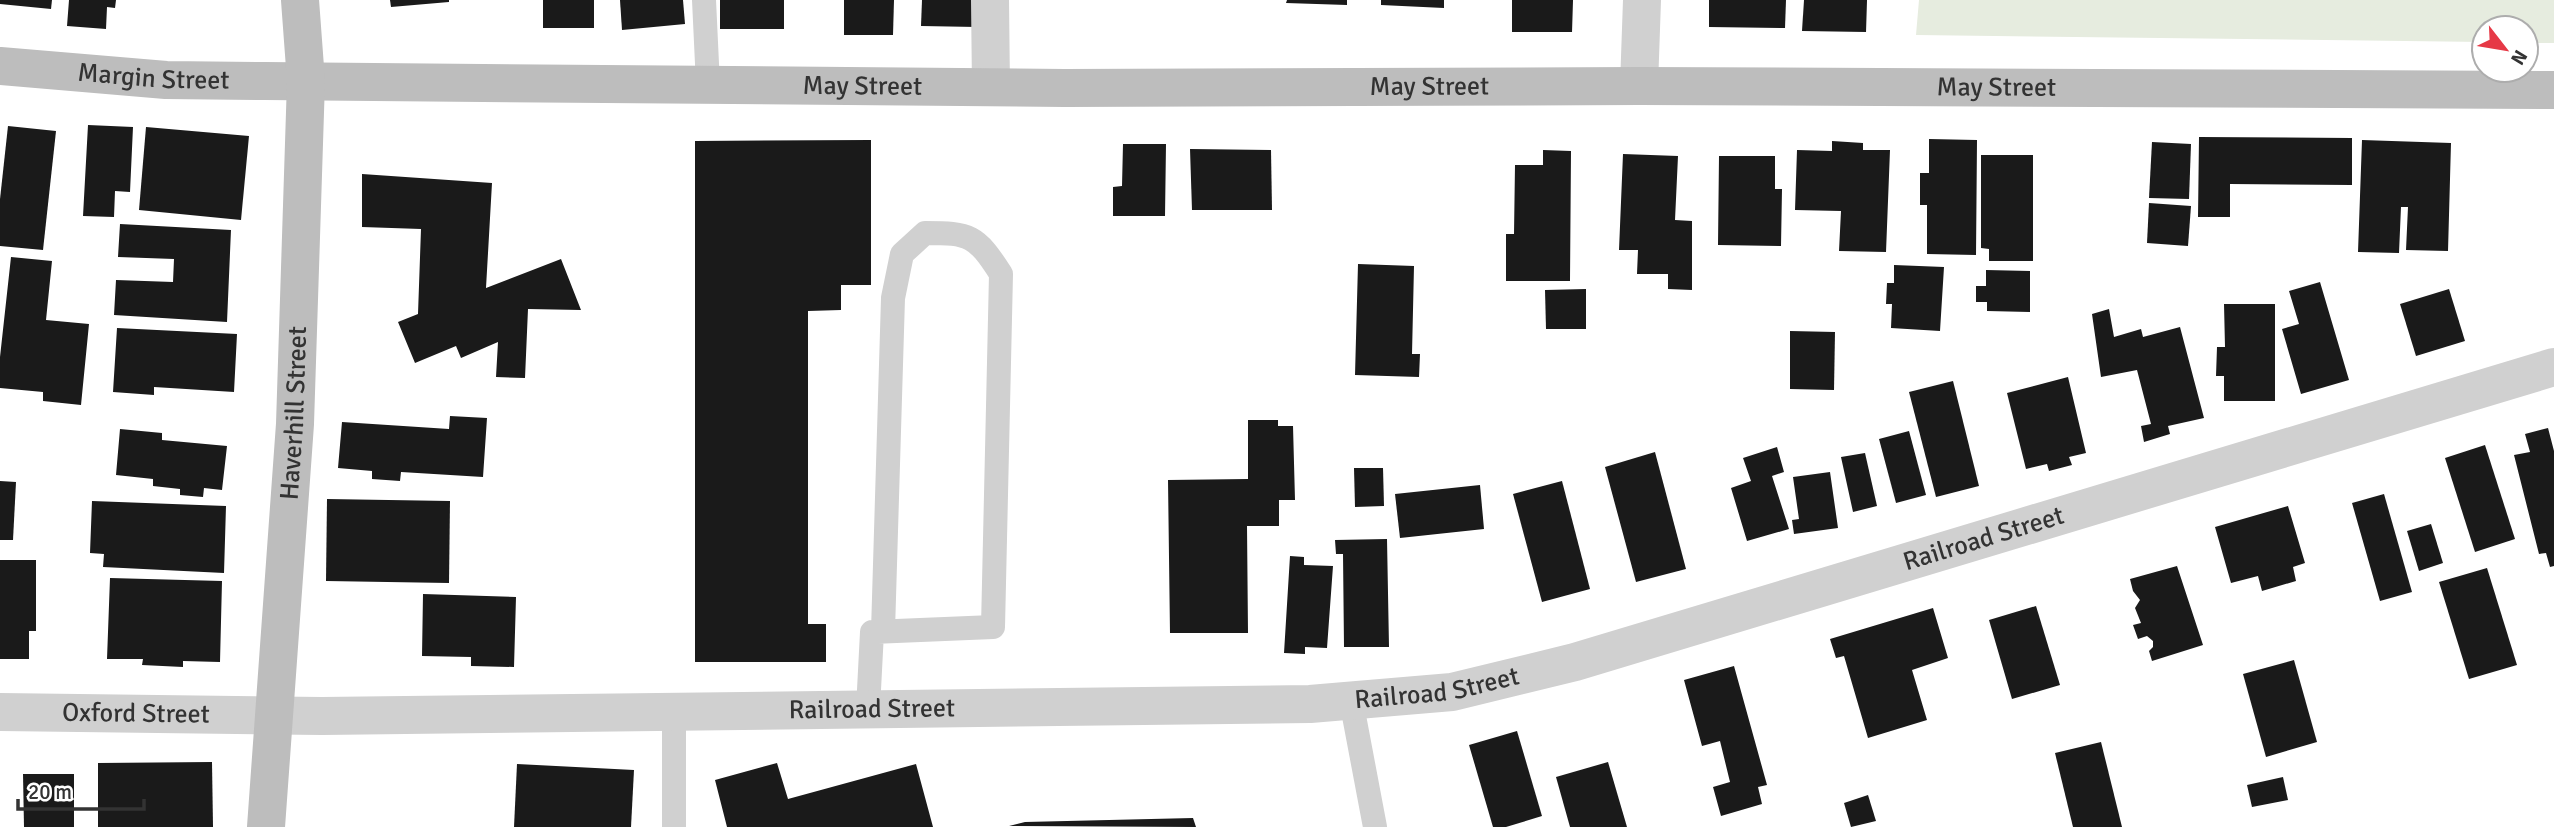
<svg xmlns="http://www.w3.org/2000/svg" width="2554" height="827" font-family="Signika,sans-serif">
<rect width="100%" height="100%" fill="#fff"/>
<polygon fill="#e6ecdf" points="1919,0 2554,0 2554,43 2526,43 2526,28 2484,28 2484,42 1916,35"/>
<g fill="#1a1a1a">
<polygon points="0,0 52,0 51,9 0,4"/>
<polygon points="69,0 116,0 115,8 107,7 106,29 67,26"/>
<polygon points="390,0 449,0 449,2 391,7"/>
<rect x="543" y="0" width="51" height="28"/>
<polygon points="620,0 683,0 685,24 622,30"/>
<rect x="720" y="0" width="64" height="29"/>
<polygon points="844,0 894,0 893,35 844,35"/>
<polygon points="922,0 977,0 977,27 921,26"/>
<polygon points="1287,0 1347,0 1347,5 1286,3"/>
<polygon points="1381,0 1444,0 1444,8 1381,5"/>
<polygon points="1512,0 1573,0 1572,32 1512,32"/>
<polygon points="1709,0 1786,0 1785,28 1709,27"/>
<polygon points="1804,0 1867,0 1866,32 1802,31"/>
<polygon points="88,125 133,127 130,192 115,191 114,217 83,216"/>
<polygon points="8,126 56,131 43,250 0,246 0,199"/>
<polygon points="146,127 249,136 241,220 139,210"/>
<polygon points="2199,137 2352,138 2352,185 2230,184 2230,217 2198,217"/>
<polygon points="1929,139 1977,140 1976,255 1927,254 1927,205 1920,205 1920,173 1929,173"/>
<polygon points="871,140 871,285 841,285 841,310 808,311 808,624 826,624 826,662 695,662 695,141"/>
<polygon points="2362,140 2451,143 2448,251 2406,250 2408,207 2401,207 2399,253 2358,252"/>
<polygon points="1832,141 1863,143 1863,150 1890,150 1886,252 1839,251 1841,211 1795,210 1797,150 1832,151"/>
<polygon points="2152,142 2191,144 2189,199 2149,198"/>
<polygon points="1123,144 1166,144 1165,216 1113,216 1113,187 1122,186"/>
<polygon points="1190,149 1271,150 1272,210 1192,210"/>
<polygon points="1543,150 1571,151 1570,281 1506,281 1506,234 1514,234 1515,165 1543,165"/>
<polygon points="1623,154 1678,156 1675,220 1692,221 1692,290 1668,289 1668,274 1637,274 1638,250 1619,250"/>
<polygon points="1981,155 2033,155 2033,261 1989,261 1989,249 1981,248"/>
<polygon points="1719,156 1775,156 1775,189 1782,189 1781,246 1718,245"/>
<polygon points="362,174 492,183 486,288 561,259 581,310 528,309 525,378 496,377 498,342 461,358 456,346 415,363 398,322 418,314 421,229 362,227"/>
<polygon points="2149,203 2191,206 2188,246 2147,243"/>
<polygon points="120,224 231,230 227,322 114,315 116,280 173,282 174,259 118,257"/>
<polygon points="11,257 52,261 46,320 89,324 81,405 43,401 43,392 0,388 0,357"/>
<polygon points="1358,264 1414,266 1412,354 1420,354 1419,377 1355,375"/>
<polygon points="1894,265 1944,267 1940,331 1891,328 1892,304 1886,304 1887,283 1894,283"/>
<polygon points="1986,270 2030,271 2030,312 1987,311 1987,302 1976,302 1976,286 1986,286"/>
<polygon points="2320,282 2349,380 2301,394 2282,329 2299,324 2289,291"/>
<polygon points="1586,289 1586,329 1546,329 1545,290"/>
<polygon points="2449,289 2465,341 2416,356 2400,304"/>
<polygon points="2224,304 2275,304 2275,401 2224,401 2224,376 2216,376 2217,347 2225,347"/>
<polygon points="2109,309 2114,337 2141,329 2143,337 2180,327 2204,418 2168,426 2170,434 2144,442 2141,426 2151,424 2137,370 2101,377 2092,314"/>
<polygon points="117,328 237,334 234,392 154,387 154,395 113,392"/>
<polygon points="1790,331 1835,332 1834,390 1790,389"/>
<polygon points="2068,377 2086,453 2069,457 2072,465 2049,471 2047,464 2026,469 2007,393"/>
<polygon points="1953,381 1979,486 1936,497 1909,392"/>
<polygon points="450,416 487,418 483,477 401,472 400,481 372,479 372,471 338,468 342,422 449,429"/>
<polygon points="1248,420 1278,420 1278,426 1293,426 1295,500 1279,500 1279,526 1247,526 1248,633 1170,633 1168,480 1248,479"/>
<polygon points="2548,428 2554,451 2554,566 2550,567 2546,553 2539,554 2514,455 2530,452 2525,434"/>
<polygon points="120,429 162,433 162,440 227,446 222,490 204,488 203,497 180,495 180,489 153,486 153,479 116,475"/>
<polygon points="1909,431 1926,495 1896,503 1879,439"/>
<polygon points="2485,445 2515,539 2475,552 2445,458"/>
<polygon points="1777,447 1784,472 1772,476 1789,529 1747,541 1731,488 1751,481 1743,458"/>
<polygon points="1655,452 1686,569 1636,582 1605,467"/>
<polygon points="1865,453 1877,506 1853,512 1841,457"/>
<polygon points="1354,468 1383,468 1384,506 1355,507"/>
<polygon points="1830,472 1838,528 1794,534 1792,520 1799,519 1793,477"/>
<polygon points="0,481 16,482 13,540 0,540"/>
<polygon points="1562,481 1590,589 1542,602 1513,494"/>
<polygon points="1480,485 1484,529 1400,538 1395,494"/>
<polygon points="2384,494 2412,592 2380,601 2352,503"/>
<polygon points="327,499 450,501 449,583 326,581"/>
<polygon points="92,501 226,506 224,573 103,567 104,554 90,553"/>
<polygon points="2288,506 2305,563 2293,567 2296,581 2262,591 2258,576 2231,583 2215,527"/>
<polygon points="2431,524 2443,563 2419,571 2407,531"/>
<polygon points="1387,539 1389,647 1344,647 1343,554 1336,554 1335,540"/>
<polygon points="1290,556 1304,557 1304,565 1333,566 1327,648 1305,647 1305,654 1284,653"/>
<polygon points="0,560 36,560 36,631 29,631 29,659 0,659"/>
<polygon points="2177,566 2203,645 2152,661 2149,651 2153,647 2153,641 2147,636 2138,639 2133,625 2141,623 2135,608 2140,600 2133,591 2130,579"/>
<polygon points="2487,568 2517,665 2469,679 2439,582"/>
<polygon points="110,578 222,581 220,662 183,661 183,667 142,665 143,659 107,659"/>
<polygon points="423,594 516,597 514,667 471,666 471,657 422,656"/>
<polygon points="2036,606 2060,685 2012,699 1989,620"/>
<polygon points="1933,608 1948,658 1912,670 1927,720 1868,738 1844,656 1836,658 1830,639"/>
<polygon points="2294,660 2317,742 2266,757 2243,674"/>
<polygon points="1734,666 1767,785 1758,787 1762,804 1721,816 1713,787 1730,782 1720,741 1702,746 1684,680"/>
<polygon points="1517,731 1542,816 1506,827 1493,827 1469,745"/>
<polygon points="2101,742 2122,827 2073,827 2055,753"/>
<polygon points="212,762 213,827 98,827 98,763"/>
<polygon points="1608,762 1627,827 1570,827 1556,777"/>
<polygon points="777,763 788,799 916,764 933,827 727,827 715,780"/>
<polygon points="517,764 634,770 631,827 514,827"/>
<polygon points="23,774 74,774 74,827 24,827"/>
<polygon points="2283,777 2288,800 2252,807 2247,785"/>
<polygon points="1868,795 1876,821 1851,827 1844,803"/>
<polygon points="1193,818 1196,827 1009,826 1025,822"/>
</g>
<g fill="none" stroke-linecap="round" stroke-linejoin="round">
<g stroke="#d0d0d0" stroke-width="24">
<polyline points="704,0 708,85"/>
<polyline points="1351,700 1375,827"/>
<path d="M868,709L872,632L993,627L1001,274C976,235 970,233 925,233L902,254L893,298L883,631"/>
<polyline points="674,827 674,711"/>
</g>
<g stroke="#d0d0d0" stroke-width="38">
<polyline points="990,0 991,87"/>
<polyline points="1639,86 1642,0"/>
<path id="s1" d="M0,712L322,716L1310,704L1452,692L1575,662L2554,367"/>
</g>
<g stroke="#bdbdbd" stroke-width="38">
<path id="s2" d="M0,66L166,80L265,81L1065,88L1639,86L2554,90"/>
<path id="s3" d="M266,827L295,424L306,81L300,0"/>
</g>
</g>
<g text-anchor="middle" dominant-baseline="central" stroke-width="7" stroke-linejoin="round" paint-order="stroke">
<g font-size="26" fill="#333" stroke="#fff">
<text stroke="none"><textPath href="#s2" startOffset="154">Margin Street</textPath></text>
<text stroke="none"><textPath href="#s2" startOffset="863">May Street</textPath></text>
<text stroke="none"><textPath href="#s2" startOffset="1430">May Street</textPath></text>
<text stroke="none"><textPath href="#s2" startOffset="1997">May Street</textPath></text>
<text stroke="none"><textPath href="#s3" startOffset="415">Haverhill Street</textPath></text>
<text stroke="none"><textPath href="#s1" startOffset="2006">Railroad Street</textPath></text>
<text stroke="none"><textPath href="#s1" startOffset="1438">Railroad Street</textPath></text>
<text stroke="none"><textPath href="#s1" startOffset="872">Railroad Street</textPath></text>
<text stroke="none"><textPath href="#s1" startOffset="136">Oxford Street</textPath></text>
</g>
</g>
<g transform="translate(2505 49) rotate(121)"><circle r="33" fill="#ffffff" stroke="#adadad" stroke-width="2"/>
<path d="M0-5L12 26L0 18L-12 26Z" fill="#e63946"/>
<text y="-10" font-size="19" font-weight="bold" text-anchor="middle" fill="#333333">N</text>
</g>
<path d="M18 799v10h126v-10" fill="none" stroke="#333333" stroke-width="3.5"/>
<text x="28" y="799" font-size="21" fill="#333333" stroke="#ffffff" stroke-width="5" paint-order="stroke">20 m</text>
</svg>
